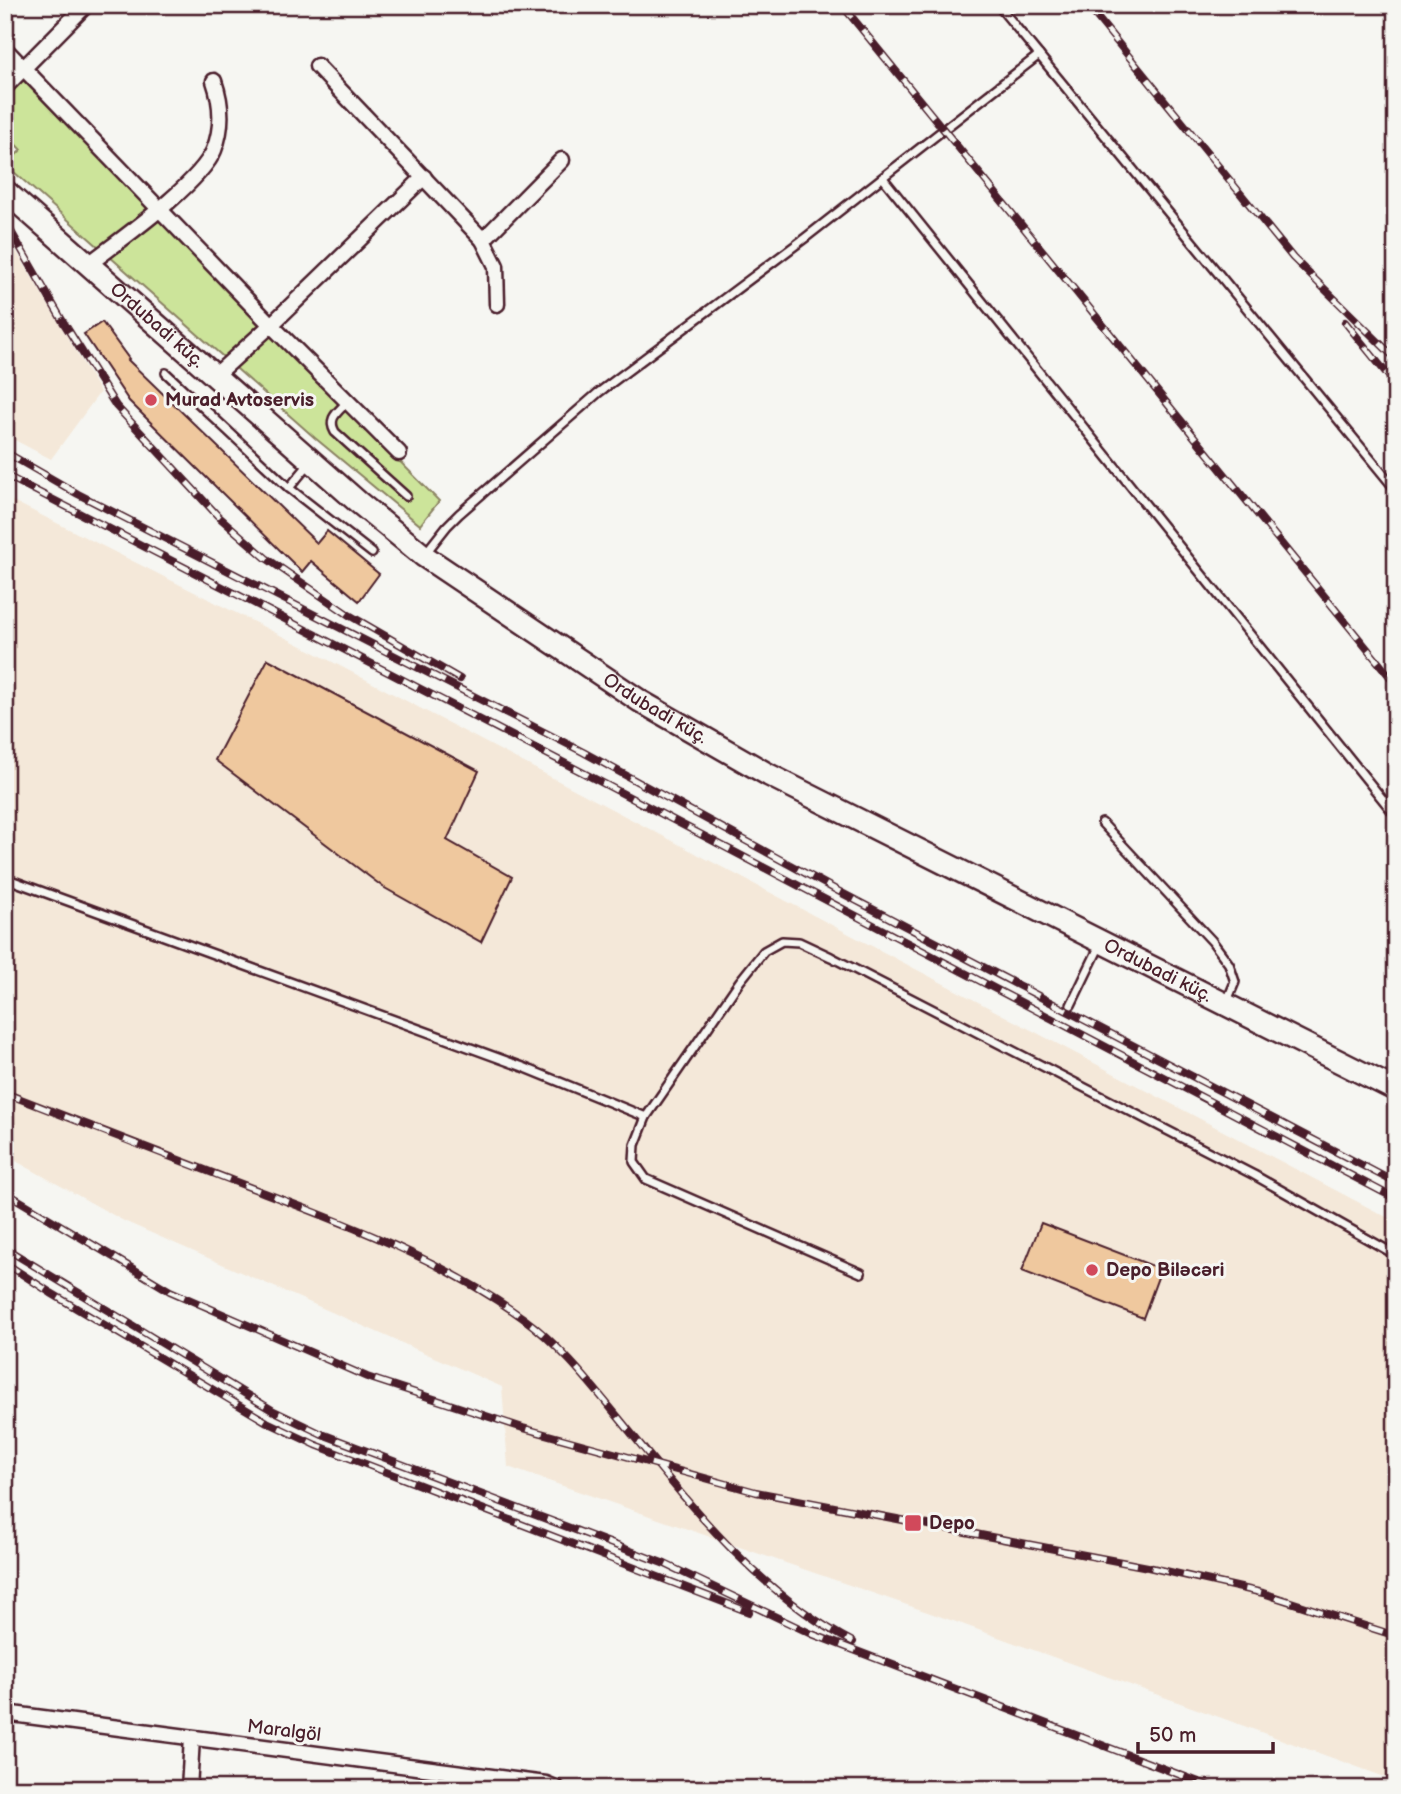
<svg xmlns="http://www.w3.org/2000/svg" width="1401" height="1794" font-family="'Balsamiq Sans',sans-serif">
<rect width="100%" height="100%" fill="#f6f6f2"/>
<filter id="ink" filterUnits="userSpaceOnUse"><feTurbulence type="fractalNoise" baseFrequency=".0143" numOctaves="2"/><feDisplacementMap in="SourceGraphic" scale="14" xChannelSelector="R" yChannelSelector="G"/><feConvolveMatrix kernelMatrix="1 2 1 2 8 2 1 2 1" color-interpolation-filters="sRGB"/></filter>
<g filter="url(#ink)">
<g fill="#f4e8d9">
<polygon points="5,232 100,392 51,459 5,435"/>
<polygon points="5,497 304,647 1396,1222 1396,1781 962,1624 508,1467 502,1387 124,1221 5,1155"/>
</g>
<polygon fill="#cce49a" stroke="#8b8262" stroke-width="2" points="5,62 439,501 420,525 315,438 6,165 21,150 5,133"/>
<g fill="#efc89e" stroke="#4a1f2b" stroke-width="2">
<polygon points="102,322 129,359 128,360 317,543 327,531 379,574 359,601 311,561 302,572 129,401 84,334"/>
<polygon points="268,659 479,771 447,840 512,877 481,942 383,887 215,760"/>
<polygon points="1041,1223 1161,1269 1143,1318 1022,1271"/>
</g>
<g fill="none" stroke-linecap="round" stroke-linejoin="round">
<g stroke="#4a1f2b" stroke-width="12">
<g id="service">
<polyline points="998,5 1396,490"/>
<polyline points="883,178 1396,816"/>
<polyline points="166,373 289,488 372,553"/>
<path d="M347,402C338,412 327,418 335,432L406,496"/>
<polyline points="289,488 309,464"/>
<polyline points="424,555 447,526 459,514 598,393 805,238 1039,55"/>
<polyline points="1102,823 1212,941 1229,964 1235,982 1227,1001"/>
<polyline points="5,878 523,1067 646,1117"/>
<polyline points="1071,1005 1101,943"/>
<polyline points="861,1273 646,1179 634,1162 635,1145 646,1117 740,981 764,951 782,941 799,942 831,957 1254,1175 1396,1255"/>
</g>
</g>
<g stroke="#4a1f2b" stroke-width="19">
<g id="minor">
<polyline points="5,49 271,325 399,453"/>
<polyline points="317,66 483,240 496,266 497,304"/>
<polyline points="5,87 86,5"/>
<polyline points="483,240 562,160"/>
<path d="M89,264C120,240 200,184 214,150C223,127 222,104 214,81"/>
<polyline points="216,375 271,325 424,177"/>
<polyline points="5,1713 546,1784 558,1789"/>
<polyline points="189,1789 192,1738"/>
</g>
</g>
<g stroke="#4a1f2b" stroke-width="26">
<g id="secondary">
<path id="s1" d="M5,191L358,502L424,556L640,701L769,775L1396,1090"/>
</g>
</g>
<use href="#service" stroke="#f6f6f2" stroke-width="7"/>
<use href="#minor" stroke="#f6f6f2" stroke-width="14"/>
<use href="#secondary" stroke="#f6f6f2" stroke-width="21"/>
<g stroke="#4a1f2b" stroke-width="8">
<g id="rail">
<polyline points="842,5 1396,684"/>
<polyline points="1087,5 1293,258 1396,359"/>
<polyline points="5,221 62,320 116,406 218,516 266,558 349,615 460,679"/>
<polyline points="1345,322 1396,385"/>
<polyline points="5,452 78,494 583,752 838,891 1396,1183"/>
<polyline points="5,475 576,769 1396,1199"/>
<path d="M5,1093C89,1126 173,1158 257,1190C349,1225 443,1260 523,1318C559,1344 590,1383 618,1417C686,1500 756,1592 853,1642"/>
<polyline points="5,1192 170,1291 367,1377 523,1428 756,1492 1148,1567 1263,1593 1396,1636"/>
<polyline points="5,1248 272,1410 322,1434 665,1564 812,1634 1217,1789"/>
<polyline points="5,1263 51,1293 267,1422 316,1445 749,1612"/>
</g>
</g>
<use href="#rail" stroke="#f6f6f2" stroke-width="5" stroke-dasharray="16" stroke-linecap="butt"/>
</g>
</g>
<g fill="#d1495b" stroke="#f6f6f2" stroke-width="2.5">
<circle cx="151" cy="400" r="7"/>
<circle cx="1092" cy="1270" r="7"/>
<rect x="904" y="1514" width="18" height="18" rx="3.5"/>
</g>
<g text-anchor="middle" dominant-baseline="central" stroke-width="6" stroke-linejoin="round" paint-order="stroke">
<g font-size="19" fill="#4a1f2b" stroke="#f6f6f2">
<text stroke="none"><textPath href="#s1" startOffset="203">Ordubadi küç.</textPath></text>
<text stroke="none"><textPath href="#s1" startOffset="833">Ordubadi küç.</textPath></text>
<text stroke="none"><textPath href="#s1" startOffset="1400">Ordubadi küç.</textPath></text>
<text transform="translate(284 1731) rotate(7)">Maralgöl</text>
</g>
<g font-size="19" font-weight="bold" fill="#4a1f2b" stroke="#f6f6f2" text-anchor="start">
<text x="165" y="400">Murad Avtoservis</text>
<text x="1106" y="1270">Depo Biləcəri</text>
<text x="929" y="1523">Depo</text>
</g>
</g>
<rect width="1401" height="1794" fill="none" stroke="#f6f6f2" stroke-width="28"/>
<rect x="14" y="14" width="1373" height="1766" fill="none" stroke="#4a1f2b" stroke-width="2.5" filter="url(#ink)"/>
<path d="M1138 1742v10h135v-10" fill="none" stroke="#4a1f2b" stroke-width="3.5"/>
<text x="1149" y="1742" font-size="21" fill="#4a1f2b" stroke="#f6f6f2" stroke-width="5" paint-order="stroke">50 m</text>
</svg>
